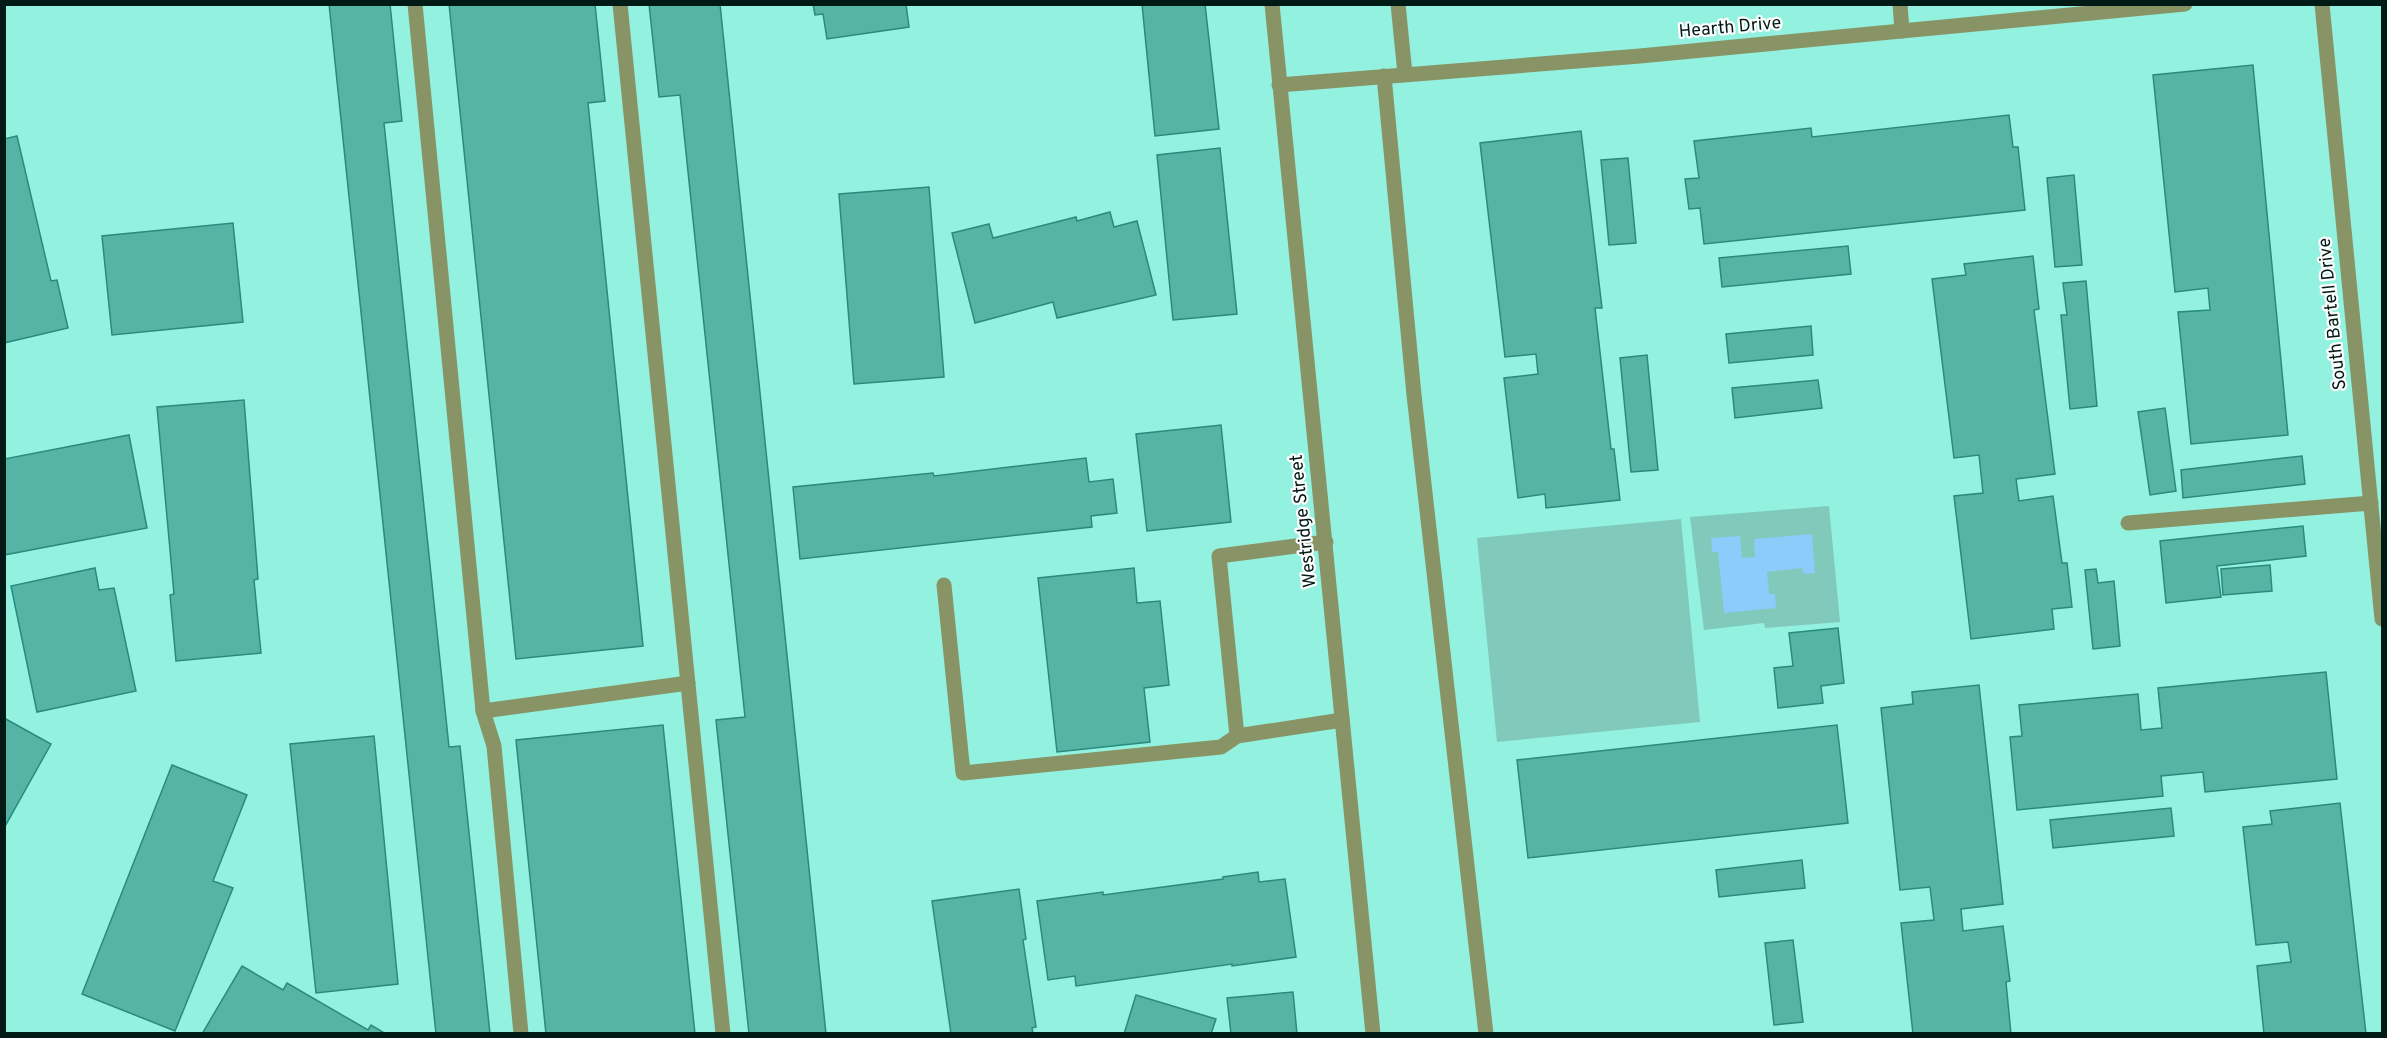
<svg xmlns="http://www.w3.org/2000/svg" width="2387" height="1038" font-family="Overpass,sans-serif">
<rect width="100%" height="100%" fill="#93f1df"/>
<g fill="#80c9bb">
<polygon points="1829,506 1840,622 1765,628 1764,623 1704,630 1690,517"/>
<polygon points="1681,519 1700,722 1497,742 1477,538"/>
</g>
<polygon fill="#8cccfa" points="1812,534 1815,573 1804,574 1802,568 1767,572 1769,594 1775,594 1776,608 1724,613 1718,552 1712,552 1711,538 1740,536 1742,558 1755,557 1754,539"/>
<g fill="#55b4a3" stroke="#278c7d" stroke-width="1.5">
<polygon points="329,4 390,4 402,121 384,123 449,747 460,746 490,1034 436,1034"/>
<polygon points="449,4 595,4 605,101 588,103 643,646 516,659"/>
<polygon points="649,4 720,4 826,1034 749,1034 716,720 745,717 680,95 659,97"/>
<polygon points="813,4 906,4 909,27 827,39 823,14 815,15"/>
<polygon points="1142,4 1205,4 1219,129 1155,136"/>
<polygon points="2253,65 2288,435 2191,444 2178,312 2210,310 2208,288 2175,292 2153,75"/>
<polygon points="2009,115 2013,147 2018,147 2025,210 1704,244 1700,208 1689,209 1685,179 1699,178 1694,141 1811,128 1812,137"/>
<polygon points="1581,131 1602,308 1595,308 1611,449 1614,449 1620,500 1546,508 1545,494 1518,498 1504,378 1538,374 1536,354 1505,357 1480,143"/>
<polygon points="17,136 51,281 57,280 68,328 4,343 4,139"/>
<polygon points="1220,148 1237,314 1173,320 1157,155"/>
<polygon points="1628,158 1636,243 1609,245 1601,160"/>
<polygon points="2074,175 2082,265 2055,267 2047,178"/>
<polygon points="929,187 944,377 854,384 839,194"/>
<polygon points="1110,212 1114,227 1137,221 1156,295 1057,318 1053,302 975,323 952,233 989,224 993,238 1076,217 1077,221"/>
<polygon points="233,223 243,322 112,335 102,236"/>
<polygon points="1848,246 1851,274 1722,287 1719,258"/>
<polygon points="2033,256 2039,309 2034,310 2055,474 2016,479 2019,501 2053,496 2062,563 2067,563 2072,607 2052,609 2054,629 1971,639 1954,496 1983,493 1979,455 1954,458 1932,279 1966,275 1964,264"/>
<polygon points="2086,281 2097,406 2070,409 2061,315 2067,315 2063,283"/>
<polygon points="1811,326 1813,355 1729,363 1726,334"/>
<polygon points="1647,355 1658,470 1631,472 1620,358"/>
<polygon points="1818,380 1822,408 1735,418 1732,388"/>
<polygon points="244,400 258,579 254,580 261,653 176,661 170,595 174,594 157,407"/>
<polygon points="2165,408 2176,491 2150,495 2138,412"/>
<polygon points="1221,425 1231,522 1147,531 1136,434"/>
<polygon points="129,435 147,528 4,555 4,459"/>
<polygon points="2302,456 2305,484 2183,498 2181,470"/>
<polygon points="1086,458 1089,482 1113,479 1117,513 1091,516 1092,527 800,559 793,487 933,473 934,476"/>
<polygon points="2303,526 2306,556 2217,566 2221,597 2166,603 2160,541"/>
<polygon points="2270,565 2272,591 2223,595 2221,569"/>
<polygon points="95,568 99,590 114,588 136,691 37,712 11,586"/>
<polygon points="1134,568 1137,603 1160,601 1169,685 1144,688 1150,742 1057,752 1038,578"/>
<polygon points="2096,569 2098,583 2114,581 2120,646 2093,649 2085,570"/>
<polygon points="1838,628 1844,683 1821,686 1823,703 1778,708 1774,668 1793,666 1789,633"/>
<polygon points="2326,672 2337,779 2205,792 2203,772 2161,776 2163,796 2017,810 2010,737 2022,736 2019,705 2138,694 2141,730 2162,728 2158,688"/>
<polygon points="1979,685 2003,904 1961,909 1963,931 2003,926 2010,981 2006,982 2011,1034 1913,1034 1901,923 1934,920 1930,887 1900,890 1881,708 1913,704 1912,692"/>
<polygon points="4,718 51,744 4,828"/>
<polygon points="663,725 695,1034 546,1034 516,740"/>
<polygon points="1837,725 1848,823 1528,858 1517,760"/>
<polygon points="374,736 398,984 316,993 290,744"/>
<polygon points="172,765 247,795 213,881 233,888 175,1031 82,994"/>
<polygon points="2340,803 2366,1034 2264,1034 2257,966 2291,962 2288,942 2256,945 2243,827 2272,824 2270,811"/>
<polygon points="2171,808 2174,836 2053,848 2050,820"/>
<polygon points="1802,860 1805,888 1719,897 1716,870"/>
<polygon points="1258,872 1259,882 1285,879 1296,957 1232,966 1232,964 1076,986 1075,976 1048,980 1037,901 1103,892 1103,895 1223,879 1223,877"/>
<polygon points="1019,889 1026,939 1023,940 1036,1027 1032,1028 1033,1034 951,1034 932,901"/>
<polygon points="1793,940 1803,1022 1774,1025 1765,943"/>
<polygon points="242,966 283,990 287,983 368,1030 371,1025 386,1034 202,1034"/>
<polygon points="1293,992 1297,1034 1231,1034 1227,998"/>
<polygon points="1136,995 1216,1019 1211,1034 1124,1034"/>
</g>
<g fill="none" stroke-linecap="round" stroke-linejoin="round">
<g stroke="#889465" stroke-width="15">
<polyline points="415,4 483,711 494,746 521,1034"/>
<polyline points="620,4 723,1034"/>
<polyline points="1398,4 1405,74"/>
<polyline points="1900,4 1902,31"/>
<polyline points="1384,76 1414,395 1486,1034"/>
<polyline points="2128,523 2371,503"/>
<polyline points="944,585 963,773 1221,747 1237,736 1342,720"/>
<polyline points="483,711 688,683"/>
<polyline points="1237,736 1219,556 1326,542"/>
</g>
<g stroke="#889465" stroke-width="15">
<polyline points="2322,4 2382,619"/>
<polyline points="1279,85 1640,56 2185,4"/>
</g>
<polyline stroke="#889465" stroke-width="15" points="1272,4 1373,1034"/>
</g>
<g text-anchor="middle" dominant-baseline="central" stroke-width="4.5" stroke-linejoin="round" paint-order="stroke">
<g font-size="18" fill="#001a16" stroke="#fdfdfd">
<text transform="translate(1730 28) rotate(-5)">Hearth Drive</text>
<text transform="translate(2333 314) rotate(-96)">South Bartell Drive</text>
<text transform="translate(1304 521) rotate(-96)">Westridge Street</text>
</g>
</g>
<rect width="2387" height="1038" fill="none" stroke="#001a16" stroke-width="12"/>
</svg>
